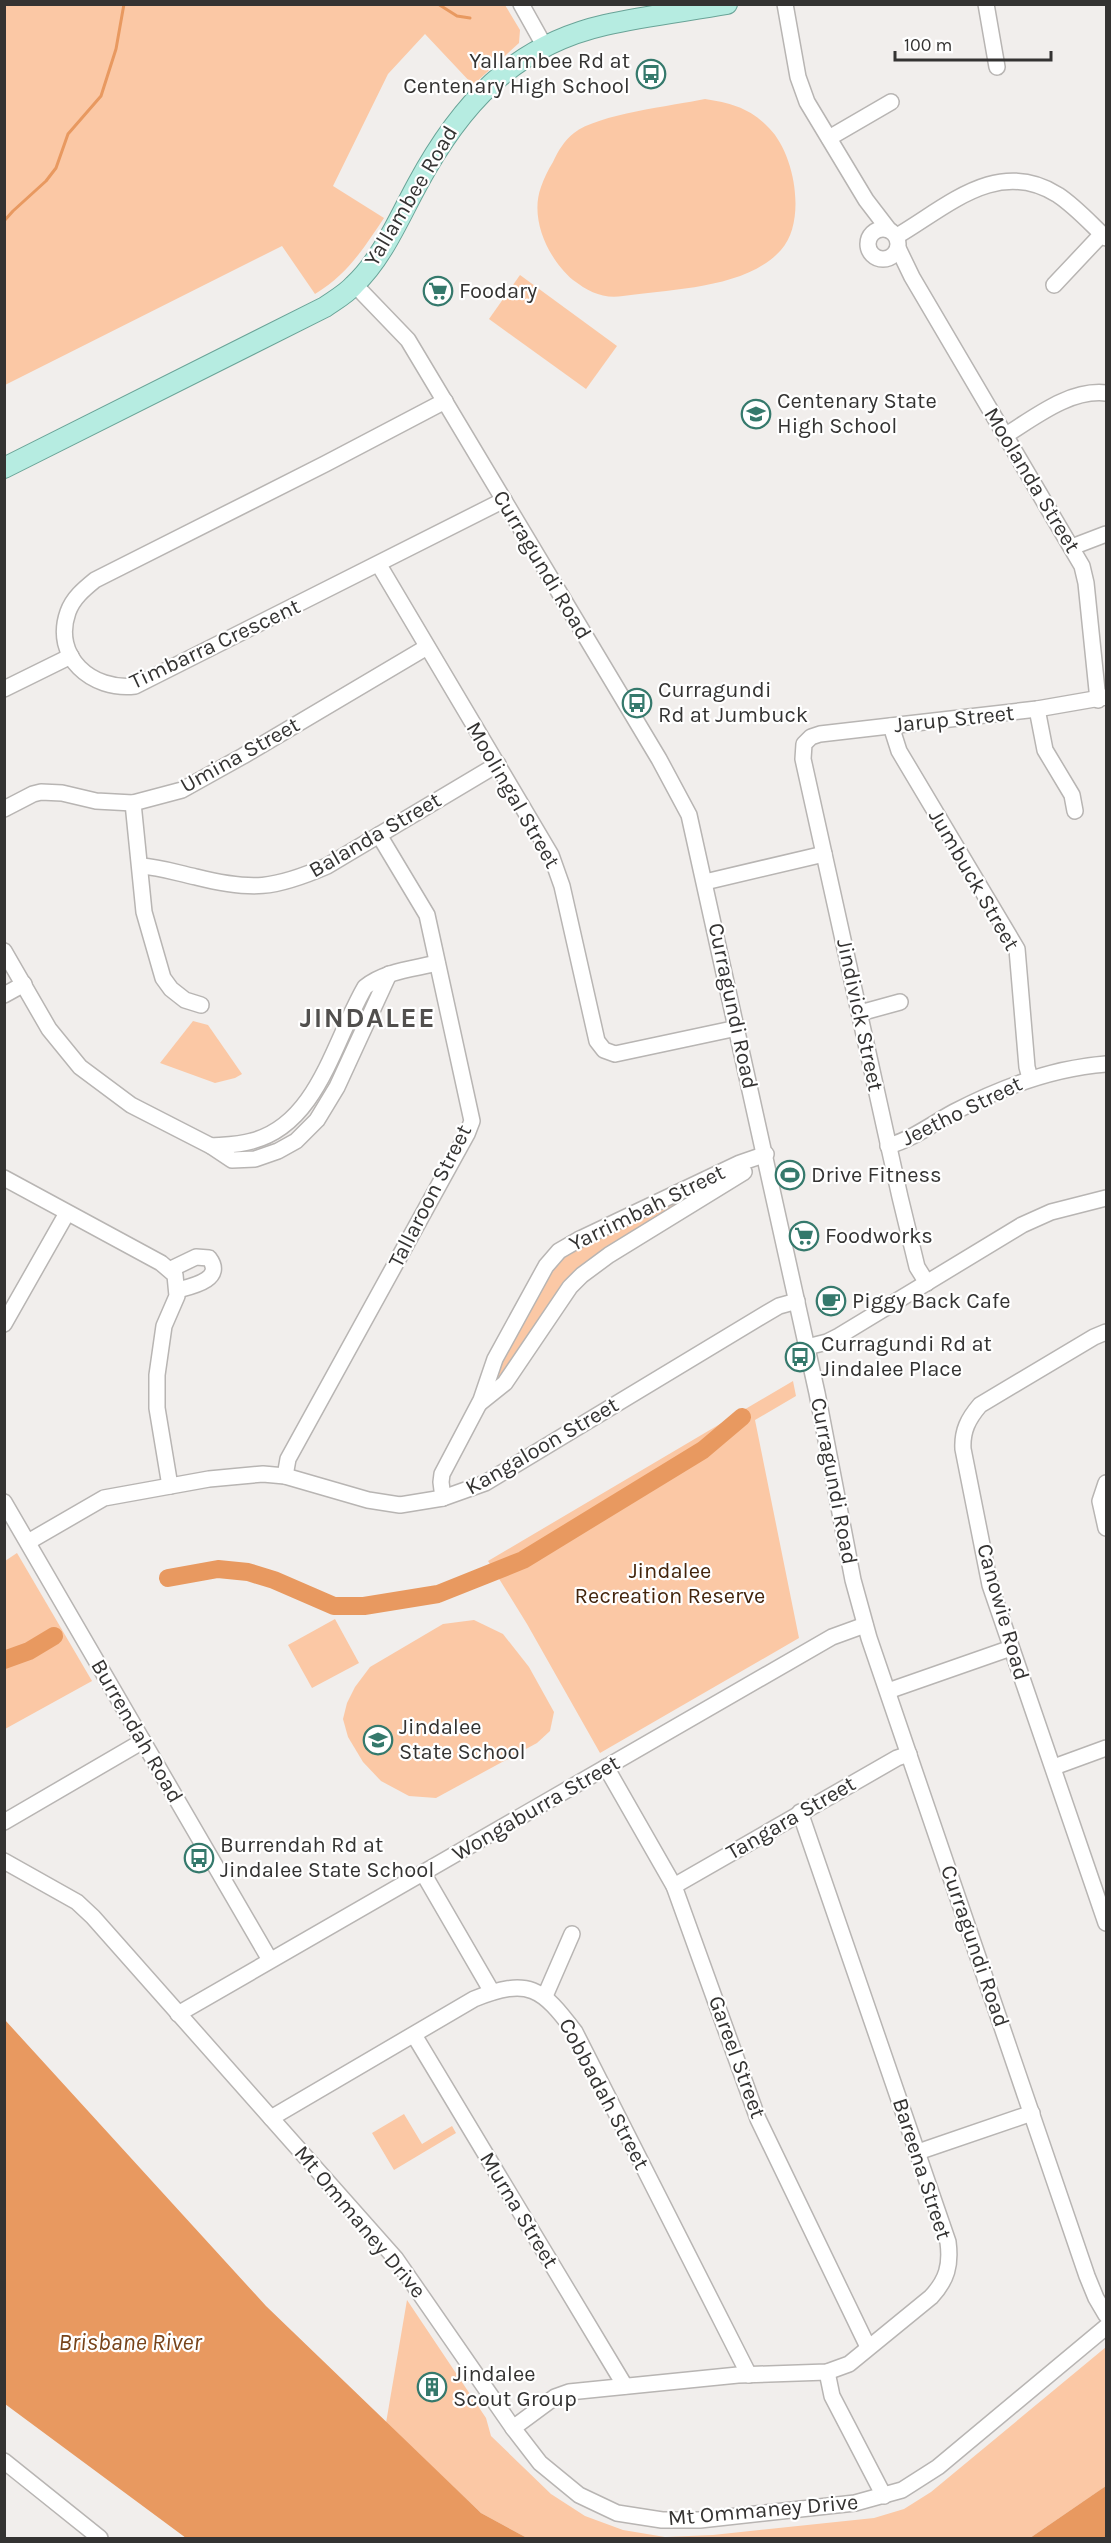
<svg xmlns="http://www.w3.org/2000/svg" width="1111" height="2543" font-family="Karla,sans-serif">
<rect width="100%" height="100%" fill="#f1eeec"/>
<g fill="#fbc8a5">
<path d="M5,4L505,5L520,30L519,43L473,85L425,34L388,74L333,186L384,218C363,249 348,274 315,294L282,246L5,385Z"/>
<path d="M705,99C731,103 750,108 769,128C795,154 807,221 781,250C746,289 671,289 623,296C603,299 589,292 573,280C549,260 529,219 541,187C544,178 548,170 553,162C558,151 564,141 574,133C598,114 672,106 705,99Z"/>
<polygon points="520,275 617,346 586,389 489,319"/>
<polygon points="193,1021 208,1025 242,1074 235,1078 215,1083 160,1063"/>
<polygon points="703,1189 596,1255 574,1272 501,1378 497,1377 498,1365 558,1257"/>
<polygon points="793,1381 796,1396 755,1420 799,1638 600,1753 527,1624 488,1561"/>
<polygon points="17,1553 92,1681 5,1729 5,1561"/>
<polygon points="335,1619 359,1663 312,1688 288,1645"/>
<polygon points="474,1620 503,1634 529,1667 554,1712 550,1731 537,1743 436,1798 409,1796 381,1781 363,1762 348,1737 343,1719 347,1703 355,1687 370,1667 443,1624"/>
<polygon points="404,2114 422,2144 452,2126 456,2133 394,2170 372,2133"/>
<polygon points="407,2300 486,2418 491,2436 551,2494 585,2516 623,2530 665,2537 713,2535 874,2518 904,2509 931,2492 1106,2347 1106,2486 1030,2538 527,2538 481,2513 386,2423"/>
</g>
<g fill="#e89960">
<polygon points="5,2020 266,2306 481,2513 527,2538 186,2538 5,2404"/>
<polygon points="1106,2486 1106,2538 1030,2538 1100,2490"/>
</g>
<g fill="none" stroke-linecap="round" stroke-linejoin="round">
<g stroke="#e89960" stroke-width="3">
<polyline points="438,4 457,16 470,18"/>
<polyline points="4,221 13,211 46,181 56,168 68,134 101,96 116,49 124,4"/>
</g>
<g stroke="#e89960" stroke-width="18">
<polyline points="168,1578 218,1569 248,1572 274,1580 334,1606 364,1606 438,1594 523,1560 703,1450 742,1417"/>
<polyline points="4,1660 29,1651 54,1636"/>
</g>
<g stroke="#b8b5b3" stroke-width="18">
<g id="minor">
<polyline points="521,4 545,47"/>
<polyline points="785,4 798,77 807,102 866,200 889,230"/>
<polyline points="986,4 997,67"/>
<polyline points="829,138 891,102"/>
<circle cx="883" cy="244" r="15"/>
<path d="M897,236C948,206 998,157 1058,195C1076,207 1091,224 1106,238"/>
<polyline points="898,248 912,277 1082,566 1086,583 1098,700"/>
<polyline points="355,285 408,340 659,759 689,815 817,1393 853,1580 869,1638 1087,2276 1096,2298 1106,2315"/>
<polyline points="1054,285 1102,234"/>
<path d="M445,401L325,464L95,580C84,589 73,598 68,612C52,657 92,691 135,686L504,500"/>
<path d="M1006,435C1035,417 1070,389 1106,393"/>
<polyline points="1072,547 1106,534"/>
<polyline points="379,565 551,855 562,886 597,1041 604,1050 615,1054 737,1028"/>
<polyline points="4,689 71,656"/>
<polyline points="1037,709 1045,750 1072,795 1075,811"/>
<polyline points="891,726 899,751 1017,949 1027,1067 1030,1078"/>
<polyline points="133,803 144,912 163,978 171,989 185,1000 201,1005"/>
<polyline points="4,809 33,794 41,792 62,793 96,801 133,803 182,790 243,756 427,647"/>
<path d="M141,866C160,867 177,873 196,877C252,891 274,889 327,866L498,764"/>
<polyline points="705,882 824,854"/>
<polyline points="4,951 49,1029 80,1067 131,1105 211,1146 232,1160 255,1159 278,1151 296,1141 317,1120 337,1087 389,974"/>
<polyline points="4,995 24,984"/>
<polyline points="860,1013 900,1002"/>
<path d="M211,1146C224,1145 239,1145 252,1141C318,1124 334,1040 365,987C385,971 413,969 437,963"/>
<path d="M888,1146C913,1139 932,1124 954,1112C1002,1087 1052,1068 1106,1064"/>
<polyline points="4,1178 161,1263 175,1275 177,1296 164,1326 157,1375 157,1408 170,1486"/>
<path d="M171,1269L196,1257L209,1258C225,1279 193,1286 178,1290"/>
<polyline points="927,1283 917,1267 900,1197 803,759 804,744 811,737 820,734 1037,709 1106,697"/>
<polyline points="4,1324 67,1213"/>
<path d="M1106,1332L1094,1337L980,1405C968,1419 962,1431 963,1449L990,1585L1106,1923"/>
<polyline points="807,1347 827,1342 839,1336 1022,1225 1051,1212 1106,1198"/>
<polyline points="480,1403 505,1383 570,1287 582,1275 609,1255 744,1172"/>
<polyline points="285,1476 288,1459 467,1134 472,1121 427,915 379,835"/>
<polyline points="1106,1483 1100,1501 1106,1528"/>
<polyline points="443,1498 441,1482 442,1474 481,1400 495,1359 546,1266 559,1251 578,1240 740,1163 766,1154"/>
<polyline points="4,1502 270,1960"/>
<polyline points="28,1542 104,1498 209,1479 263,1474 285,1476 368,1500 400,1505 443,1498 485,1483 767,1313 779,1306 797,1301"/>
<polyline points="888,1691 1011,1648"/>
<polyline points="606,1767 674,1886 758,2119 868,2347"/>
<polyline points="1054,1767 1106,1748"/>
<polyline points="4,1822 143,1741"/>
<polyline points="4,1861 77,1902 93,1917 396,2259 513,2428 540,2463 579,2495 617,2513 662,2520 700,2520 855,2503 902,2490 938,2467 1106,2327"/>
<polyline points="423,1873 492,1992"/>
<polyline points="674,1886 897,1758 909,1754"/>
<polyline points="545,1996 572,1934"/>
<polyline points="178,2014 832,1637 865,1625"/>
<polyline points="414,2035 625,2386"/>
<path d="M271,2118L474,1999C529,1977 542,1988 575,2032L749,2375"/>
<polyline points="918,2152 1032,2113"/>
<polyline points="827,2372 832,2396 884,2496"/>
<path d="M513,2428L555,2397L569,2392L738,2375L827,2372L849,2364L931,2297C947,2280 951,2265 948,2242L800,1812"/>
<polyline points="4,2461 100,2538"/>
</g>
</g>
<g stroke="#69a397" stroke-width="22">
<path id="major" d="M4,468L325,307C335,300 346,294 354,285C382,259 399,218 417,185C460,105 513,46 605,25C645,16 687,11 727,4"/>
</g>
<use href="#minor" stroke="#fff" stroke-width="15"/>
<use href="#major" stroke="#b6ece1" stroke-width="20"/>
</g>
<defs>
<g id="bus-ring" transform="scale(1.5)"><circle r="9.5" fill="#fff" stroke="#35796c" stroke-width="1.5"/><path d="M-5-6H5V4H4V6H2V4H-2V6H-4V4H-5ZM-3.5-4V0h7V-4ZM-3.5 1.2v1.5H-2V1.2ZM2 1.2v1.5H3.5V1.2Z" fill="#35796c"/></g>
<g id="supermarket-ring" transform="scale(1.5)"><circle r="9.5" fill="#fff" stroke="#35796c" stroke-width="1.5"/><path d="M-6-5.5h2.5l.6 2H6L4.5 2H-2.5L-4.4-4H-6ZM-1.5 3.2a1.3 1.3 0 1 0 .1 0ZM3 3.2a1.3 1.3 0 1 0 .1 0Z" fill="#35796c"/></g>
<g id="school-ring" transform="scale(1.5)"><circle r="9.5" fill="#fff" stroke="#35796c" stroke-width="1.5"/><path d="M0-5L7-2L0 1L-7-2ZM-4 1L0 2.5L4 1V4Q0 6-4 4Z" fill="#35796c"/></g>
<g id="stadium-ring" transform="scale(1.5)"><circle r="9.5" fill="#fff" stroke="#35796c" stroke-width="1.5"/><path d="M0-5a6.5 5 0 1 0 0 10a6.5 5 0 1 0 0-10ZM-3.5-1.8h7v3.6h-7Z" fill="#35796c"/></g>
<g id="cafe-ring" transform="scale(1.5)"><circle r="9.5" fill="#fff" stroke="#35796c" stroke-width="1.5"/><path d="M-5.5-4.5H6V0H3Q3 3.5 0 3.5H-2.5Q-5.5 3.5-5.5 0ZM3-3.2v2h1.7v-2ZM-6 4.5H4V6H-6Z" fill="#35796c"/></g>
<g id="building-ring" transform="scale(1.5)"><circle r="9.5" fill="#fff" stroke="#35796c" stroke-width="1.5"/><path d="M-4-6H4V6H1V3H-1V6H-4ZM-2.5-4.3h1.7v1.8h-1.7ZM.8-4.3h1.7v1.8H.8ZM-2.5-1h1.7V.8h-1.7ZM.8-1h1.7V.8H.8Z" fill="#35796c"/></g>
</defs>
<g fill-rule="evenodd">
<use href="#bus-ring" x="651" y="74"/>
<use href="#supermarket-ring" x="438" y="291"/>
<use href="#school-ring" x="756" y="414"/>
<use href="#bus-ring" x="637" y="703"/>
<use href="#stadium-ring" x="790" y="1175"/>
<use href="#supermarket-ring" x="804" y="1236"/>
<use href="#cafe-ring" x="831" y="1301"/>
<use href="#bus-ring" x="800" y="1357"/>
<use href="#school-ring" x="378" y="1740"/>
<use href="#bus-ring" x="199" y="1858"/>
<use href="#building-ring" x="432" y="2387"/>
</g>
<g text-anchor="middle" dominant-baseline="central" stroke-width="4.5" stroke-linejoin="round" paint-order="stroke">
<g font-size="22" fill="#343332" stroke="#fff" text-anchor="start">
<text x="630" y="61" text-anchor="end">Yallambee Rd at<tspan x="630" dy="25">Centenary High School</tspan></text>
<text x="459" y="291">Foodary</text>
<text x="777" y="401">Centenary State<tspan x="777" dy="25">High School</tspan></text>
<text x="658" y="690">Curragundi<tspan x="658" dy="25">Rd at Jumbuck</tspan></text>
<text x="811" y="1175">Drive Fitness</text>
<text x="825" y="1236">Foodworks</text>
<text x="852" y="1301">Piggy Back Cafe</text>
<text x="821" y="1344">Curragundi Rd at<tspan x="821" dy="25">Jindalee Place</tspan></text>
<text x="399" y="1727">Jindalee<tspan x="399" dy="25">State School</tspan></text>
<text x="220" y="1845">Burrendah Rd at<tspan x="220" dy="25">Jindalee State School</tspan></text>
<text x="453" y="2374">Jindalee<tspan x="453" dy="25">Scout Group</tspan></text>
</g>
<g font-size="22" fill="#343332" stroke="#fff">
<text transform="translate(411 196) rotate(-59)">Yallambee Road</text>
<text transform="translate(1032 480) rotate(59)">Moolanda Street</text>
<text transform="translate(542 565) rotate(59)">Curragundi Road</text>
<text transform="translate(215 644) rotate(-25)">Timbarra Crescent</text>
<text transform="translate(954 719) rotate(-6)">Jarup Street</text>
<text transform="translate(240 755) rotate(-29)">Umina Street</text>
<text transform="translate(513 795) rotate(60)">Moolingal Street</text>
<text transform="translate(375 835) rotate(-30)">Balanda Street</text>
<text transform="translate(974 880) rotate(60)">Jumbuck Street</text>
<text transform="translate(733 1006) rotate(78)">Curragundi Road</text>
<text transform="translate(860 1015) rotate(78)">Jindivick Street</text>
<text transform="translate(962 1111) rotate(-26)">Jeetho Street</text>
<text transform="translate(430 1196) rotate(-63)">Tallaroon Street</text>
<text transform="translate(647 1208) rotate(-26)">Yarrimbah Street</text>
<text transform="translate(542 1446) rotate(-30)">Kangaloon Street</text>
<text transform="translate(834 1481) rotate(79)">Curragundi Road</text>
<text transform="translate(1003 1612) rotate(74)">Canowie Road</text>
<text transform="translate(137 1731) rotate(60)">Burrendah Road</text>
<text transform="translate(536 1808) rotate(-30)">Wongaburra Street</text>
<text transform="translate(791 1818) rotate(-30)">Tangara Street</text>
<text transform="translate(975 1946) rotate(71)">Curragundi Road</text>
<text transform="translate(737 2057) rotate(70)">Gareel Street</text>
<text transform="translate(604 2094) rotate(62)">Cobbadah Street</text>
<text transform="translate(922 2169) rotate(72)">Bareena Street</text>
<text transform="translate(519 2210) rotate(59)">Murna Street</text>
<text transform="translate(360 2222) rotate(50)">Mt Ommaney Drive</text>
<text transform="translate(763 2510) rotate(-5)">Mt Ommaney Drive</text>
</g>
<g font-size="22" fill="#43240b" stroke="#fff">
<text x="670" y="1571">Jindalee<tspan x="670" dy="25">Recreation Reserve</tspan></text>
</g>
<g font-size="24" font-style="italic" fill="#77431a" stroke="#fff">
<text x="130" y="2342">Brisbane River</text>
</g>
<g font-size="28" font-weight="bold" letter-spacing="1.5" fill="#514f4d" stroke="#fff">
<text x="368" y="1017">JINDALEE</text>
</g>
</g>
<rect width="1111" height="2543" fill="none" stroke="#343332" stroke-width="12"/>
<path d="M895 51v9h156v-9" fill="none" stroke="#343332" stroke-width="3"/>
<text x="904" y="51" font-size="18" fill="#343332" stroke="#ffffff" stroke-width="4.5" paint-order="stroke">100 m</text>
</svg>
